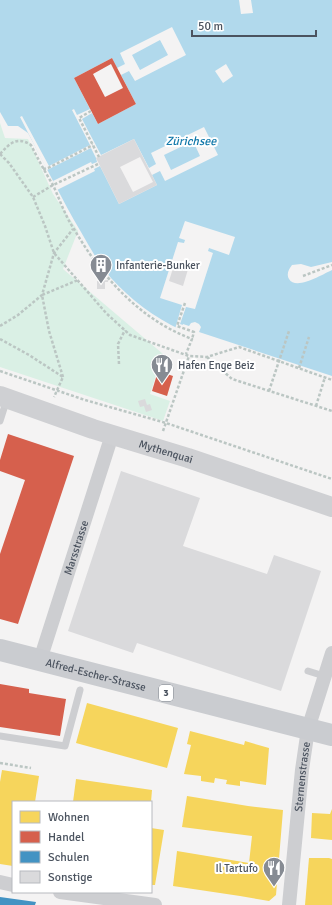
<svg xmlns="http://www.w3.org/2000/svg" width="332" height="905" font-family="Signika,sans-serif">
<rect width="100%" height="100%" fill="#f4f3f3"/>
<polygon fill="#daf0e5" points="0,123 5,138 28,139 53,194 78,231 63,269 163,354 150,394 170,401 163,421 0,367"/>
<path fill="#b1d9ec" d="M0,0H332V262L311,267L301,264L292,265C289,269 286,274 289,279C296,291 323,274 332,270V376L199,332L201,327L199,324L195,322L191,323L189,326L183,324L181,330C154,317 131,300 111,278C99,264 90,248 81,232C62,200 46,166 28,133L18,126H8L0,112Z"/>
<g fill="#f4f3f3" fill-rule="evenodd">
<polygon points="239,0 251,0 253,13 241,14"/>
<path d="M172,27L186,55L135,81L129,71L121,75L136,104L98,124L92,113L82,119L101,155L134,139L149,168L156,164L151,153L204,127L218,155L165,181L160,171L152,175L157,185L119,204L100,166L94,169L95,171L57,190L53,181L91,162L92,164L97,162L96,158L91,148L47,170L20,117L22,116L49,166L90,145L72,110L74,109L77,115L90,109L74,78L112,58L117,68L125,64L120,53ZM160,40L168,55L140,70L132,55ZM193,141L200,156L171,170L164,155Z"/>
<polygon points="226,64 233,76 223,83 215,71"/>
<polygon points="185,221 235,237 229,255 209,248 208,251 213,253 195,309 186,307 180,324 186,326 184,327 182,331 175,329 182,305 160,298 178,242 184,243 185,240 179,238"/>
</g>
<g fill="#f6d55c">
<polygon points="87,703 178,728 167,768 76,743"/>
<polygon points="190,731 244,745 245,741 269,748 266,785 240,781 240,786 226,784 227,780 215,778 214,783 201,781 201,776 184,774 191,745 187,744"/>
<polygon points="2,770 39,776 35,802 13,802 13,866 0,864 0,782"/>
<polygon points="76,779 152,790 151,802 73,802"/>
<polygon points="187,796 248,806 283,810 276,895 269,901 240,896 173,886 177,851 249,863 252,836 182,827"/>
<polygon points="332,809 332,840 311,838 312,813 330,814"/>
<polygon points="151,828 164,830 155,885 151,885"/>
<polygon points="309,858 329,858 332,859 332,905 305,905"/>
</g>
<g fill="#d6604d" fill-rule="evenodd">
<path d="M112,58L136,104L98,124L74,78ZM111,64L123,88L105,97L93,74Z"/>
<polygon points="158,371 173,376 167,396 152,391"/>
<polygon points="8,434 74,456 18,624 0,619 0,554 25,480 0,471 0,460"/>
<polygon points="0,684 29,689 29,693 66,699 60,736 0,727"/>
</g>
<polygon fill="#4393c3" points="0,897 36,902 35,905 0,905"/>
<g fill="#dadadc" fill-rule="evenodd">
<path d="M134,139L157,185L119,204L96,158ZM140,157L153,182L133,192L120,167Z"/>
<polygon points="175,262 189,266 183,286 169,281"/>
<polygon points="108,280 108,282 105,282 105,289 97,289 97,281"/>
<polygon points="145,399 147,405 150,404 152,410 146,412 144,406 140,407 138,401"/>
<polygon points="121,471 200,498 183,546 267,574 274,555 321,571 281,691 137,643 133,653 68,631"/>
</g>
<g fill="none" stroke-linecap="round" stroke-linejoin="round">
<g stroke="#bbc6c3" stroke-width="2.5" stroke-dasharray="3 2" stroke-linecap="butt">
<polyline points="91,111 79,118 99,157"/>
<polyline points="0,154 9,163 33,197 45,226 54,253 106,313 130,335 189,356 207,357 239,347 332,380"/>
<path d="M0,154C10,143 17,136 31,145C38,159 45,172 53,185C60,200 65,216 74,229C102,277 139,319 192,339L186,354"/>
<polyline points="43,169 48,168 93,145"/>
<polyline points="33,197 53,185 98,164"/>
<polyline points="303,276 332,265"/>
<polyline points="185,303 177,326 194,332 192,339"/>
<polyline points="0,326 18,315 42,295 54,253 73,229"/>
<polyline points="0,339 29,355 63,377 54,397"/>
<polyline points="207,357 232,379 332,411"/>
<polyline points="119,364 118,344 125,330"/>
<polyline points="299,368 309,337"/>
<polyline points="0,371 85,400 166,423 332,479"/>
<polyline points="63,377 49,331 42,295 78,280"/>
<polyline points="269,391 289,331"/>
<polyline points="316,406 325,377"/>
<polyline points="163,431 189,356"/>
<polyline points="0,763 31,768"/>
</g>
<g stroke="#cdced1" stroke-width="7">
<polyline points="0,421 7,399"/>
<polyline points="308,671 324,676"/>
<polyline points="0,736 65,746 80,690"/>
</g>
<g stroke="#cdced1" stroke-width="14">
<path id="s1" d="M40,660L112,435"/>
<polyline points="0,882 13,885"/>
<polyline points="60,892 155,905"/>
<path id="s2" d="M289,905L302,770L308,729L332,653"/>
</g>
<path stroke="#cfd0d3" stroke-width="20" id="s3" d="M0,396L93,429L188,458L332,507"/>
<path stroke="#caccd0" stroke-width="22" id="s4" d="M0,650L332,735"/>
</g>
<defs>
<g id="building-pin" transform="scale(1.15)"><path d="M0 17L-7.5 6A9.5 9.5 0 1 1 7.5 6Z" fill="#868b93" stroke="#fff"/><path d="M-4-6H4V6H1V3H-1V6H-4ZM-2.5-4.3h1.7v1.8h-1.7ZM.8-4.3h1.7v1.8H.8ZM-2.5-1h1.7V.8h-1.7ZM.8-1h1.7V.8H.8Z" fill="#fff"/></g>
<g id="restaurant-pin" transform="scale(1.15)"><path d="M0 17L-7.5 6A9.5 9.5 0 1 1 7.5 6Z" fill="#868b93" stroke="#fff"/><path d="M-5-6h1v4h1v-4h1v4h1v-4h1v5L-1.5 .5V6h-2V.5L-5-1ZM5-6V6H3V1.5H1.5Q1.5-4 5-6Z" fill="#fff"/></g>
</defs>
<g fill-rule="evenodd">
<use href="#building-pin" x="101" y="265"/>
<use href="#restaurant-pin" x="162" y="365"/>
<use href="#restaurant-pin" x="274" y="868"/>
</g>
<g text-anchor="middle" dominant-baseline="central" stroke-width="4" stroke-linejoin="round" paint-order="stroke">
<rect fill="#fff" stroke="#81878f" stroke-width="1" x="159" y="685" width="14" height="16" rx="3"/>
<g font-size="10" font-weight="bold" fill="#4b535f">
<text x="166" y="693">3</text>
</g>
<g font-size="11" fill="#4b535f" stroke="#fff" text-anchor="start">
<text x="116" y="265">Infanterie-Bunker</text>
<text x="178" y="365">Hafen Enge Beiz</text>
<text x="258" y="868" text-anchor="end">Il Tartufo</text>
</g>
<g font-size="11" fill="#4b535f" stroke="#fff">
<text stroke="none"><textPath href="#s3" startOffset="175">Mythenquai</textPath></text>
<text stroke="none"><textPath href="#s1" startOffset="118">Marsstrasse</textPath></text>
<text stroke="none"><textPath href="#s4" startOffset="99">Alfred-Escher-Strasse</textPath></text>
<text stroke="none"><textPath href="#s2" startOffset="129">Sternenstrasse</textPath></text>
</g>
<g font-size="12" font-style="italic" fill="#1379aa" stroke="#fff">
<text x="191" y="141">Zürichsee</text>
</g>
</g>
<rect x="12" y="801" width="140" height="92" fill="#ffffff" stroke="#b7babf"/>
<rect x="20" y="811" width="20" height="12" fill="#f6d55c" stroke="#b7babf"/>
<text x="48" y="821" font-size="12" fill="#4b535f">Wohnen</text>
<rect x="20" y="831" width="20" height="12" fill="#d6604d" stroke="#b7babf"/>
<text x="48" y="841" font-size="12" fill="#4b535f">Handel</text>
<rect x="20" y="851" width="20" height="12" fill="#4393c3" stroke="#b7babf"/>
<text x="48" y="861" font-size="12" fill="#4b535f">Schulen</text>
<rect x="20" y="871" width="20" height="12" fill="#dadadc" stroke="#b7babf"/>
<text x="48" y="881" font-size="12" fill="#4b535f">Sonstige</text>
<path d="M192 30v6h124v-6" fill="none" stroke="#4b535f" stroke-width="2"/>
<text x="198" y="30" font-size="12" fill="#4b535f" stroke="#ffffff" stroke-width="3" paint-order="stroke">50 m</text>
</svg>
